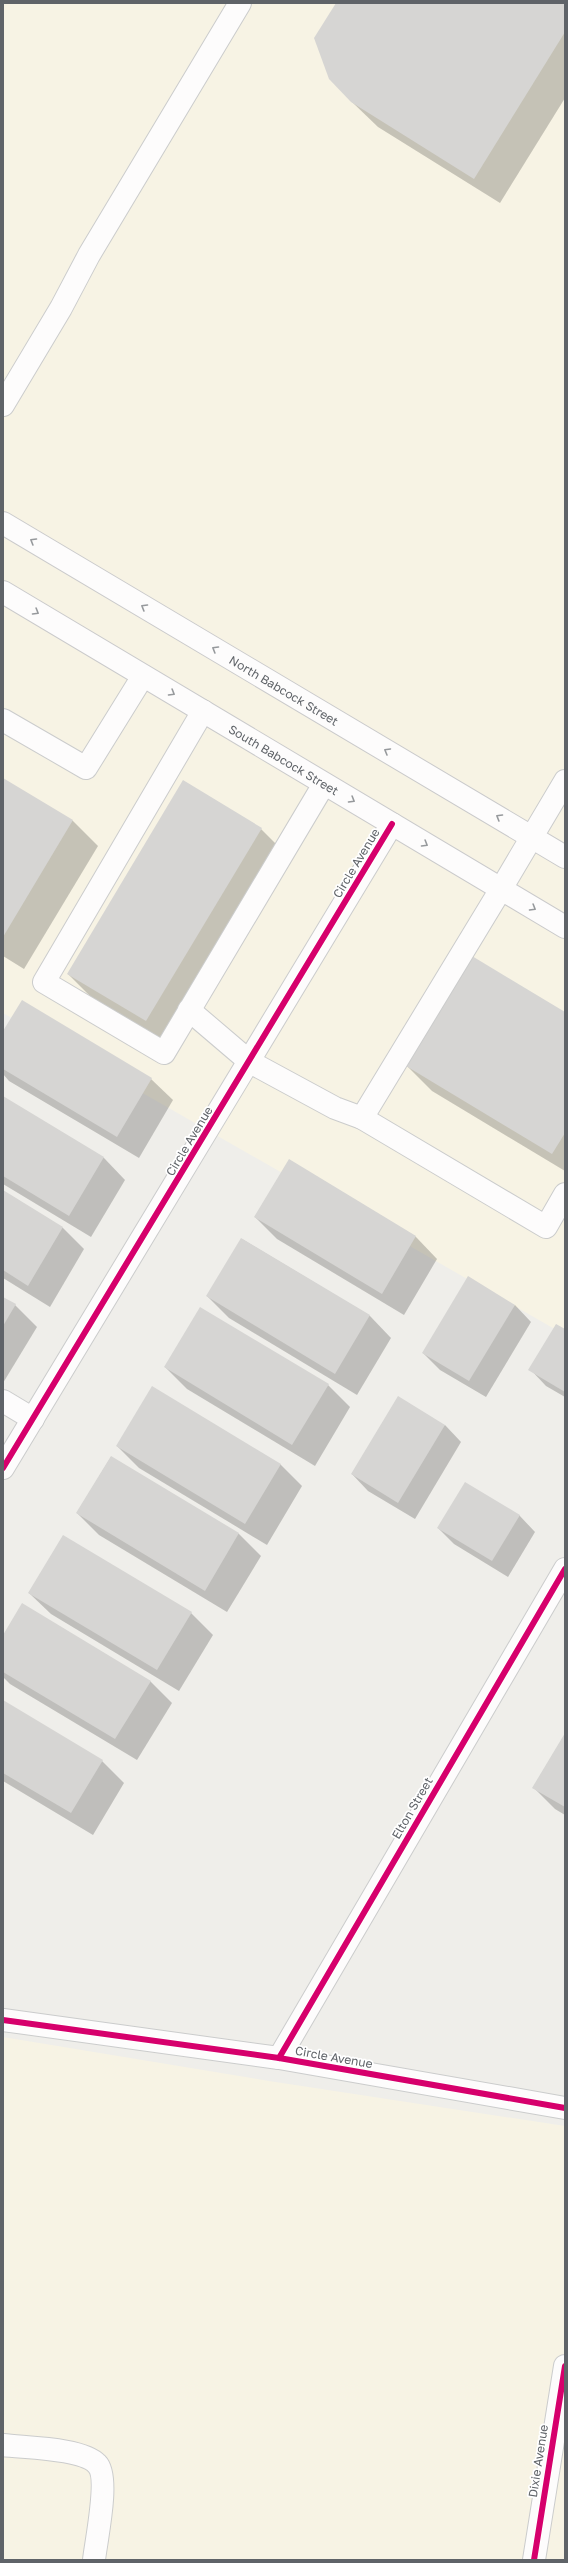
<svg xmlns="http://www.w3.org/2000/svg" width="568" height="2563" font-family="'Golos Text',sans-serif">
<rect width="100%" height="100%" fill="#efeeea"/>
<g fill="#f7f3e4">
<polygon points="3,3 565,3 565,1335 3,1013"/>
<polygon points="3,2037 269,2081 565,2126 565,2560 3,2560"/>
</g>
<g fill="#0003">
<polygon points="337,3 565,3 565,98 500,203 378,127 352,102"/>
<polygon points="3,779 73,821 98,846 24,969 3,956"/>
<polygon points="261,829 286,854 171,1046 93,999 68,974"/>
<polygon points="565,1013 565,1171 432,1091 407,1066"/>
<polygon points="3,1033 151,1079 173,1100 139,1158 9,1081 3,1074"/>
<polygon points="3,1097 104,1158 125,1180 91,1237 3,1184"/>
<polygon points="289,1161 416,1237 437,1259 404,1315 277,1239 255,1217"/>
<polygon points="3,1191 63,1228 84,1249 50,1307 3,1278"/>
<polygon points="242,1239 370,1316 391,1338 357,1395 229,1318 207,1296"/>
<polygon points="3,1298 15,1305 37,1327 3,1383"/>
<polygon points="515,1305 531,1322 486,1397 440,1370 423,1353"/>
<polygon points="565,1330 565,1397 546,1386 530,1369"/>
<polygon points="165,1367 328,1385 350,1407 315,1466 187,1389"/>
<polygon points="445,1425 461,1442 415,1519 368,1491 352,1474"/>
<polygon points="117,1446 280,1464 302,1486 267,1545 139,1468"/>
<polygon points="111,1457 239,1534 261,1556 227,1612 99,1535 77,1513"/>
<polygon points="519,1515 535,1532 508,1577 454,1544 438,1528"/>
<polygon points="29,1593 191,1613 213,1635 179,1691 51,1614"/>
<polygon points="3,1636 150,1681 172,1703 137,1760 10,1684 3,1677"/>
<polygon points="3,1701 102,1761 124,1783 93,1835 3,1781"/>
<polygon points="565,1735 565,1815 555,1809 534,1788"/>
</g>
<g fill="#d6d5d3">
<polygon points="336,3 565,3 565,32 474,179 351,102 329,79 314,38"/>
<polygon points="3,778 73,820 3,937"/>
<polygon points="183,780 262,828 146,1021 67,974"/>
<polygon points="472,956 565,1012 565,1133 552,1154 406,1066"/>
<polygon points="22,1000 152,1078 117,1137 3,1069 3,1031"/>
<polygon points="3,1096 104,1157 69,1216 3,1176"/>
<polygon points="289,1159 416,1236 382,1294 254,1217"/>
<polygon points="3,1190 63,1227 28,1286 3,1270"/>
<polygon points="241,1238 370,1315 335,1374 206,1296"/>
<polygon points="468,1276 515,1305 469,1381 422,1353"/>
<polygon points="3,1297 16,1304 3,1326"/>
<polygon points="200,1307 329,1384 292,1445 164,1367"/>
<polygon points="556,1324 565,1329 565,1392 528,1370"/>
<polygon points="152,1386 281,1464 245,1524 116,1446"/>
<polygon points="398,1396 445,1425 398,1503 351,1474"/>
<polygon points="111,1456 239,1533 205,1591 76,1513"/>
<polygon points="465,1482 520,1515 492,1561 437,1528"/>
<polygon points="63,1535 192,1612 157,1670 28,1593"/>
<polygon points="22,1603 151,1681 115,1739 3,1672 3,1635"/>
<polygon points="3,1700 103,1760 71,1813 3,1773"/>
<polygon points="565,1733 565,1807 532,1788"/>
</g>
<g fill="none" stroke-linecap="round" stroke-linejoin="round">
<g stroke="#cbcccc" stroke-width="24">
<g id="lane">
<polyline points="3,405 61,308 89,255 240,3"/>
<polyline points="203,711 44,982 164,1053 324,784"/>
<polyline points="3,720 86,768 143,676"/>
<polyline points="501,889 362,1118 546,1227 565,1194"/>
<polyline points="189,1010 250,1062 335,1108 362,1118"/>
<polyline points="3,1401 33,1419"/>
<path d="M3,2445C26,2448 82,2448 97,2464C110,2477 96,2541 94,2560"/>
</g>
</g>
<g stroke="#cbcccc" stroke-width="24">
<g id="street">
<polyline points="501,889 565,781"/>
<polyline points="3,1468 392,824"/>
<polyline points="3,2020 279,2058 565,2108"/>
<polyline points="279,2058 565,1569"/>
<polyline points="534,2560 565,2366"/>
</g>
</g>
<g stroke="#cacacb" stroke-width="24">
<g id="secondary">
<path id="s1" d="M3,523L565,857"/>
<path id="s2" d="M3,592L565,927"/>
</g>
</g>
<use href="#lane" stroke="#fdfcfc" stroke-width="22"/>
<use href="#street" stroke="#fdfcfc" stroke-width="22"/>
<use href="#secondary" stroke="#fdfcfc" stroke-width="22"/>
<g stroke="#fff" stroke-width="8">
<g id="cycleway">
<polyline points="3,1468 392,824"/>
<polyline points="3,2020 279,2058 565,2108"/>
<polyline points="279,2058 565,1569"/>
<polyline points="534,2560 565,2366"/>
</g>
</g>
<use href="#cycleway" stroke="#d6006c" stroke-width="6"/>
</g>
<defs><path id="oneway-chevron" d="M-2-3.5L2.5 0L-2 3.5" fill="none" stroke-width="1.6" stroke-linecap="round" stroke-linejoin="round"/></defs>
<g stroke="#96999c">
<use href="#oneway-chevron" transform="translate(33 541) rotate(-149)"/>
<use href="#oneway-chevron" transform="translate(144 607) rotate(-149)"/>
<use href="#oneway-chevron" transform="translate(36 612) rotate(31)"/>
<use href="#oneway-chevron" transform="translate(215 649) rotate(-149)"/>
<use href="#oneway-chevron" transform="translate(172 693) rotate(31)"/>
<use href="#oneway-chevron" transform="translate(387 751) rotate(-150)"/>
<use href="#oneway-chevron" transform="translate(352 800) rotate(31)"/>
<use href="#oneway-chevron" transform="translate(499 817) rotate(-149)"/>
<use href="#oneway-chevron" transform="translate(425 844) rotate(31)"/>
<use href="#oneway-chevron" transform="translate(533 908) rotate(31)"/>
</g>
<g text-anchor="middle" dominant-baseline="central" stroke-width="3.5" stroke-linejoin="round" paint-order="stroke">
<g font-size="12" fill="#5f6368" stroke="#fff">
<text stroke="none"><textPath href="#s1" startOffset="327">North Babcock Street</textPath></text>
<text stroke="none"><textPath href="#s2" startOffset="327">South Babcock Street</textPath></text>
<text transform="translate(356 863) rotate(-59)">Circle Avenue</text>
<text transform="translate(189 1141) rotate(-59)">Circle Avenue</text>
<text transform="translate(412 1808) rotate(-60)">Elton Street</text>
<text transform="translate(334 2057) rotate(10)">Circle Avenue</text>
<text transform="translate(538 2461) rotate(-81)">Dixie Avenue</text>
</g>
</g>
<rect width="568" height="2563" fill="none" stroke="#5f6368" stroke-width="8"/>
</svg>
